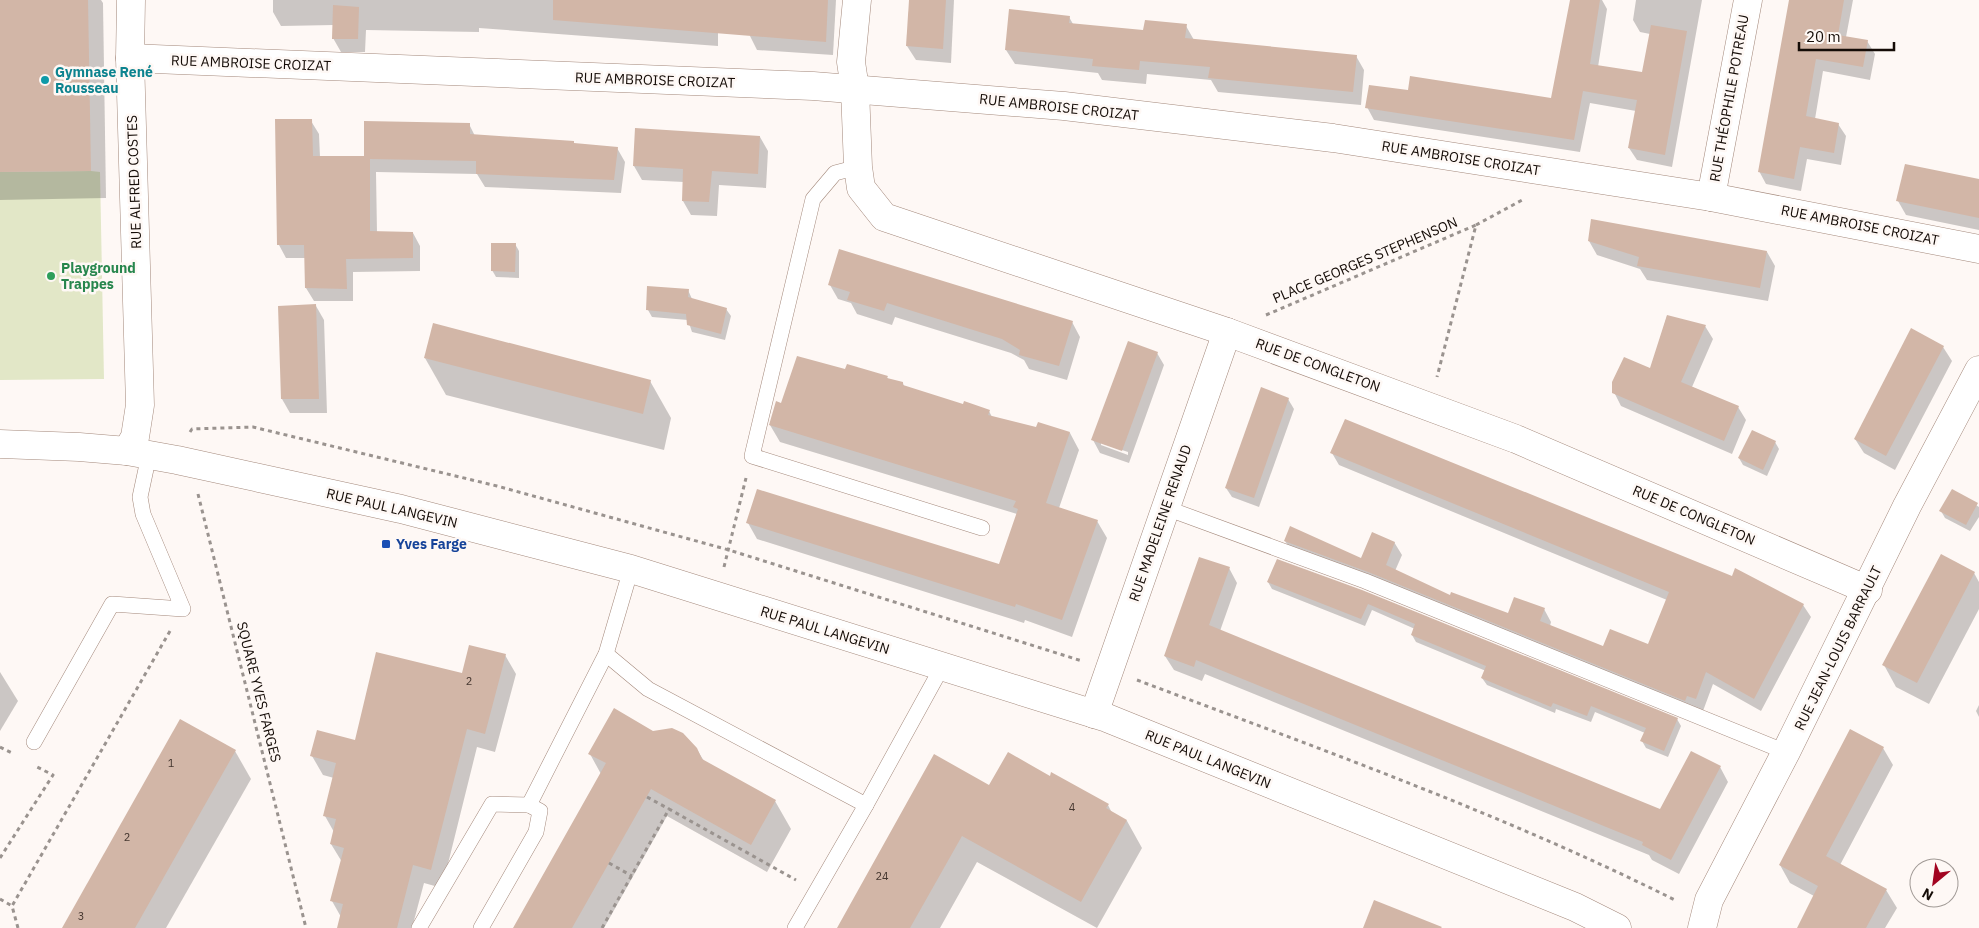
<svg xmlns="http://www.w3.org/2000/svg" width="1979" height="928" font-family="'IBM Plex Sans',sans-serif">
<rect width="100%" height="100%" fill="#fef8f5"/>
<polygon fill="#e2e7c7" points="91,171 100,172 104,379 0,380 0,172"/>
<g fill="#0003" fill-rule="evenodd">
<polygon points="0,0 101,0 103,3 106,198 0,200"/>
<polygon points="273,0 713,0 718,10 718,46 479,28 479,32 366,30 365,52 341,52 333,38 334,25 281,26 273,12"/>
<polygon points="753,0 836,0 833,55 757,50 750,36"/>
<polygon points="910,0 954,0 951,63 916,60 907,46"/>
<polygon points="1571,0 1602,0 1607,9 1598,67 1643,74 1650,34 1640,32 1633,20 1636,0 1702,0 1672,167 1637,160 1629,148 1636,111 1590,103 1580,152 1374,120 1367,107 1409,91 1552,99"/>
<polygon points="1790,0 1853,0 1846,37 1867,41 1875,54 1870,80 1823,71 1815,119 1838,124 1846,136 1841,165 1807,159 1801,191 1766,184 1759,171"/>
<polygon points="1069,17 1073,24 1144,32 1186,26 1194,40 1356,56 1364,70 1361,105 1218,92 1211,80 1147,74 1146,84 1102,80 1098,73 1015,64 1006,50"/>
<polygon points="311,121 319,134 320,157 365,157 469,124 475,136 617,148 625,162 621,193 485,187 477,174 376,172 377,233 413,233 420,246 420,271 353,272 353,301 314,301 306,288 306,258 286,258 279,245"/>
<polygon points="760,137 768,151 766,188 719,185 717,216 691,215 683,201 684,182 642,180 634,166"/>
<polygon points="1979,180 1979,230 1906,215 1898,201"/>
<polygon points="1589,241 1767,252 1775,266 1768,301 1647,280 1640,269 1597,255"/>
<polygon points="515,244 519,251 519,278 496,277 492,270"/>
<polygon points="830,285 1072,322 1080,337 1067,380 1029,369 1024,360 1011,353 895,317 892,325 857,314 851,303 838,299"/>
<polygon points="688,290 692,299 726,309 731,316 725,340 692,332 688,320 652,317 648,310"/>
<polygon points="316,306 324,320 327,413 290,413 282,399"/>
<polygon points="1667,316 1705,326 1713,339 1692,387 1738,407 1746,420 1732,454 1621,406 1614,392 1651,370"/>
<polygon points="1943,347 1952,361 1895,470 1864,453 1855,439"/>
<path d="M1157,353L1164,365L1129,463L1100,453L1093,440ZM1101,443L1128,452V455L1101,445Z"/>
<polygon points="425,358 650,381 671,418 664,450 446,395"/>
<polygon points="846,370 887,377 888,379 903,383 904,386 964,406 989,411 992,417 1037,429 1070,433 1079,450 1059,508 1097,521 1107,538 1072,637 1025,620 1024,623 757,539 748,523 1000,566 1017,514 780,442 770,425 782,404"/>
<polygon points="1288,399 1294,409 1259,507 1232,497 1226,488"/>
<polygon points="1775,442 1779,449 1767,476 1743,465 1739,458"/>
<polygon points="1332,453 1803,605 1811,617 1761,711 1713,684 1703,711 1293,554 1285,541 1362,560 1394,542 1402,555 1395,571 1451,597 1508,615 1544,609 1551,622 1550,626 1604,648 1649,646 1667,600 1339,465"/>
<polygon points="1952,490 1979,507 1979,517 1970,531 1945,518 1941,511"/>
<polygon points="1277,560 1677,719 1681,726 1668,757 1646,748 1642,741 1645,733 1595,712 1591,722 1556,709 1555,713 1487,685 1482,678 1486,671 1416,642 1412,635 1415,629 1372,610 1365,626 1272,589 1268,582"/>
<polygon points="1229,568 1237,583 1220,631 1661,811 1720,767 1728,782 1679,874 1652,860 1649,855 1205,674 1202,681 1174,670 1165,656"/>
<polygon points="1974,573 1979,582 1979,609 1929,704 1896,687 1884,665"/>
<polygon points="505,655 516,674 495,752 477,747 442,888 424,883 412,928 338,928 341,917 332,901 342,862 331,844 334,832 325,816 334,778 323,775 312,756 356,742 463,675"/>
<polygon points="0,672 18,701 0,731"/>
<polygon points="1979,705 1979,717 1976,711"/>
<polygon points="653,732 696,748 704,761 775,801 791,829 767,872 667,816 604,928 515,928 601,774 590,754"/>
<polygon points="1883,748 1893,765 1840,865 1886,890 1897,908 1885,928 1805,928 1814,896 1790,883 1780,865"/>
<polygon points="235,751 251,779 166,928 63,928"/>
<polygon points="1050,778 1108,805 1112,813 1127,821 1142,848 1097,928 977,862 940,928 838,928 990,786"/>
</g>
<g fill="#d2b6a7">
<polygon points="0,0 88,0 91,171 0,172"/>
<polygon points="553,0 828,0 826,42 553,20"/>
<polygon points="909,0 946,0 943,49 906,46"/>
<polygon points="1570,0 1600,0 1590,64 1642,72 1651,25 1687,31 1665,155 1628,148 1637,100 1583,91 1574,140 1365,108 1369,85 1408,90 1410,76 1551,98"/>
<polygon points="1789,0 1844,0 1838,35 1868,40 1863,67 1816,59 1806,116 1839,123 1834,153 1800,147 1794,179 1758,172"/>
<polygon points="333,5 359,7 358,39 332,39"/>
<polygon points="1009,9 1070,16 1069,23 1143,30 1145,20 1187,24 1185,38 1357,55 1353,92 1208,78 1210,67 1140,61 1139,70 1092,66 1093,59 1005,50"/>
<polygon points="275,119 312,119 313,156 364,156 364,121 470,123 470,134 574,141 574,143 618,147 614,180 476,174 476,161 370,159 370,231 413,232 413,258 346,259 347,289 305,288 304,245 277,245"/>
<polygon points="635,128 760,136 758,174 712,171 709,202 682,201 683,169 633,166"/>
<polygon points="1905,164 1979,179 1979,218 1896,201"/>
<polygon points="1591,219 1767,251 1760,288 1637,266 1639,257 1588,241"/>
<polygon points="491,243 516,243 515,272 491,271"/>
<polygon points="839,249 1073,321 1059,366 1019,355 1020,350 1002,339 887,303 884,311 847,300 850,292 828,285"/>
<polygon points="647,286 689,289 688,297 727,308 721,334 687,325 686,314 646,310"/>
<polygon points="316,304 319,399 281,399 278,306"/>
<polygon points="1667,315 1706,325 1681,382 1739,406 1724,441 1612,393 1612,382 1624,357 1650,368"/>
<polygon points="433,323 651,380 643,414 424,358"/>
<polygon points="1911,328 1944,346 1886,456 1854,439"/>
<polygon points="1128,341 1158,352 1122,451 1091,440"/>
<polygon points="797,356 845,369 847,364 888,376 887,378 903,382 903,385 963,404 964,401 990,410 988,415 1036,427 1038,422 1070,432 1046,503 1098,520 1062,620 1016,604 1015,607 746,523 757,489 999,564 1018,509 1013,507 1016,501 769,425 776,401 781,403"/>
<polygon points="1261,387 1289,398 1254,498 1225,488"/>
<polygon points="1345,419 1732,576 1735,568 1804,604 1754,699 1706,672 1696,699 1687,696 1685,701 1368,572 1284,541 1290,526 1361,558 1372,532 1395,542 1386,565 1450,595 1451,592 1508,613 1514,597 1545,608 1540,621 1603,646 1610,629 1648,644 1669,592 1330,453"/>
<polygon points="1752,430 1776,441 1763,470 1738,458"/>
<polygon points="1952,489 1978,503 1966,525 1939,511"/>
<polygon points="1941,554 1975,572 1917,683 1882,665"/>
<polygon points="1199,557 1230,567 1209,625 1660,809 1691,751 1721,766 1671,860 1642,845 1643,842 1196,660 1194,667 1164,656"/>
<polygon points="1277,559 1362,590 1678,718 1664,751 1640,741 1646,728 1591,706 1587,716 1553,703 1551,707 1481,678 1486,666 1411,635 1415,624 1368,604 1361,619 1267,582"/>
<polygon points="469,645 506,654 485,734 467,729 431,870 413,865 397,928 337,928 343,904 330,901 344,848 330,844 336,819 323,816 336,763 310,756 317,730 355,740 376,652 462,673"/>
<polygon points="614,708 653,731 672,728 683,733 697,748 702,759 776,800 751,845 651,789 572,928 513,928 606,763 588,754"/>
<polygon points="180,719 236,750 135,928 62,928"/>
<polygon points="1850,729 1884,747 1826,856 1887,889 1866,928 1797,928 1818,886 1779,865"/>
<polygon points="1008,752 1050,776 1051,772 1109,804 1106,808 1127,820 1081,902 962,836 910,928 837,928 934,754 989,785"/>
<polygon points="1374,900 1442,927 1441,928 1363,928"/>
</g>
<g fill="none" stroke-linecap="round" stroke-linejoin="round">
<g stroke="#a4897c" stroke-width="16">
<g id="lane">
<polyline points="858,167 835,173 813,199 752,456 982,528"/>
<polyline points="1166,508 1365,581 1786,752"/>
<polyline points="606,654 648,689 866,805 942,667"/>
<polyline points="34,742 112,604 183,609 143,514 140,497 149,455"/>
<polyline points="529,805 606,654 631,569"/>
<polyline points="419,928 492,804 529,805 540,811 536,832 481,928"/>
<polyline points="795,928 866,805"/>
</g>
</g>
<g stroke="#a4897c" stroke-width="29">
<g id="street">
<polyline points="857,0 851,62 855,89 858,167 861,188 884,217 1227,332 1516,439 1868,590"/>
<polyline points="130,58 813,86 1064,106 1333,138 1711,197 1979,249"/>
<polyline points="1711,197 1748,0"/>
<polyline points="0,444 79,447 127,451 177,460 401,509 631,569 1107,718 1575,907 1617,928"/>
<polyline points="127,451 135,437 140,405 130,58 131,0"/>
<polyline points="1094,714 1227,332"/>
<polyline points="1702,928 1709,900 1786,752 1907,506 1979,370"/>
</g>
</g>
<g stroke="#9a938f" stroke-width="3" stroke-dasharray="4 4" stroke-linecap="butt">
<polyline points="1476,225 1524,199"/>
<polyline points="1266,315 1476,225 1437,377"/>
<polyline points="190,432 192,429 253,427 497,486 729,550 1082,661"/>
<polyline points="198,494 306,928"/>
<polyline points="724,567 746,478"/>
<path d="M1137,680C1320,749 1503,814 1677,901"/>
<polyline points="0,747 14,754"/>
<polyline points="647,797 669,809"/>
<polyline points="0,858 53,775 37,767"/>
<polyline points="609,863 632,876"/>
<polyline points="0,899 12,906"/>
<polyline points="18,928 12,906 170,631"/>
<polyline points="602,928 669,809 796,880"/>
</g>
<use href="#lane" stroke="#fff" stroke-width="15"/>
<use href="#street" stroke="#fff" stroke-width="28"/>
</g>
<circle fill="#0f9aa8" stroke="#fef8f5" stroke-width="2" cx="45" cy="80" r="5"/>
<circle fill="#2e9e5b" stroke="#fef8f5" stroke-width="2" cx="51" cy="276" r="5"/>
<rect fill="#1a4fb4" stroke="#fef8f5" stroke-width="2" x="381" y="539" width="10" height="10" rx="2.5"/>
<g text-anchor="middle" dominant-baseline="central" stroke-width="5" stroke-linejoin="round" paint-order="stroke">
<g font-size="11" fill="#44362f">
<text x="469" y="681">2</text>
<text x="171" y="763">1</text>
<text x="1072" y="807">4</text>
<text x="127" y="837">2</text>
<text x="882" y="876">24</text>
<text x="81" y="916">3</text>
</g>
<g font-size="14" fill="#150c07" stroke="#fef8f5">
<text transform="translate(251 63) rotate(2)">RUE AMBROISE CROIZAT</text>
<text transform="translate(655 80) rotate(2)">RUE AMBROISE CROIZAT</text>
<text transform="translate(1729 98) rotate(-80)">RUE THÉOPHILE POTREAU</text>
<text transform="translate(1059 107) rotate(6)">RUE AMBROISE CROIZAT</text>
<text transform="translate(1461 158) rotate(9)">RUE AMBROISE CROIZAT</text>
<text transform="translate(134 182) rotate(-92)">RUE ALFRED COSTES</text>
<text transform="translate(1860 225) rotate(11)">RUE AMBROISE CROIZAT</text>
<text transform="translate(1365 260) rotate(-23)">PLACE GEORGES STEPHENSON</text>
<text transform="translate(1318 365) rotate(20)">RUE DE CONGLETON</text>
<text transform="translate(392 508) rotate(13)">RUE PAUL LANGEVIN</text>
<text transform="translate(1694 515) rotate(23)">RUE DE CONGLETON</text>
<text transform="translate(1160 523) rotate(-71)">RUE MADELEINE RENAUD</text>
<text transform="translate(825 630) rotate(17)">RUE PAUL LANGEVIN</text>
<text transform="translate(1838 648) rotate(-64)">RUE JEAN-LOUIS BARRAULT</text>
<text transform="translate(259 692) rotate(76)">SQUARE YVES FARGES</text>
<text transform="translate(1208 759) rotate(22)">RUE PAUL LANGEVIN</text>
</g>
<g font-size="14" font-weight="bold" fill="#0d838f" stroke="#fef8f5" text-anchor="start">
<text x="55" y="72">Gymnase René<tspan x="55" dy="16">Rousseau</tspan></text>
</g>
<g font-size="14" font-weight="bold" fill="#27864d" stroke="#fef8f5" text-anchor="start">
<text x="61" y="268">Playground<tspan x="61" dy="16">Trappes</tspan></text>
</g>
<g font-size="14" font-weight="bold" fill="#164399" stroke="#fef8f5" text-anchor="start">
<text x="396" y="544">Yves Farge</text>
</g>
</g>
<g transform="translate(1934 883) rotate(209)"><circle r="24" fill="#fef8f5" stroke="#a19a96"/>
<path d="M0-4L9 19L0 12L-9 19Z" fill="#a20421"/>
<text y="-8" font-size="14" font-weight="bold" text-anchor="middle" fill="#150c07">N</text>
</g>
<path d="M1799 42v8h95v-8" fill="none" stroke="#150c07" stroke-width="2.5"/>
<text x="1806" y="42" font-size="15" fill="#150c07" stroke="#fef8f5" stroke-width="4" paint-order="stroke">20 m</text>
</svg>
